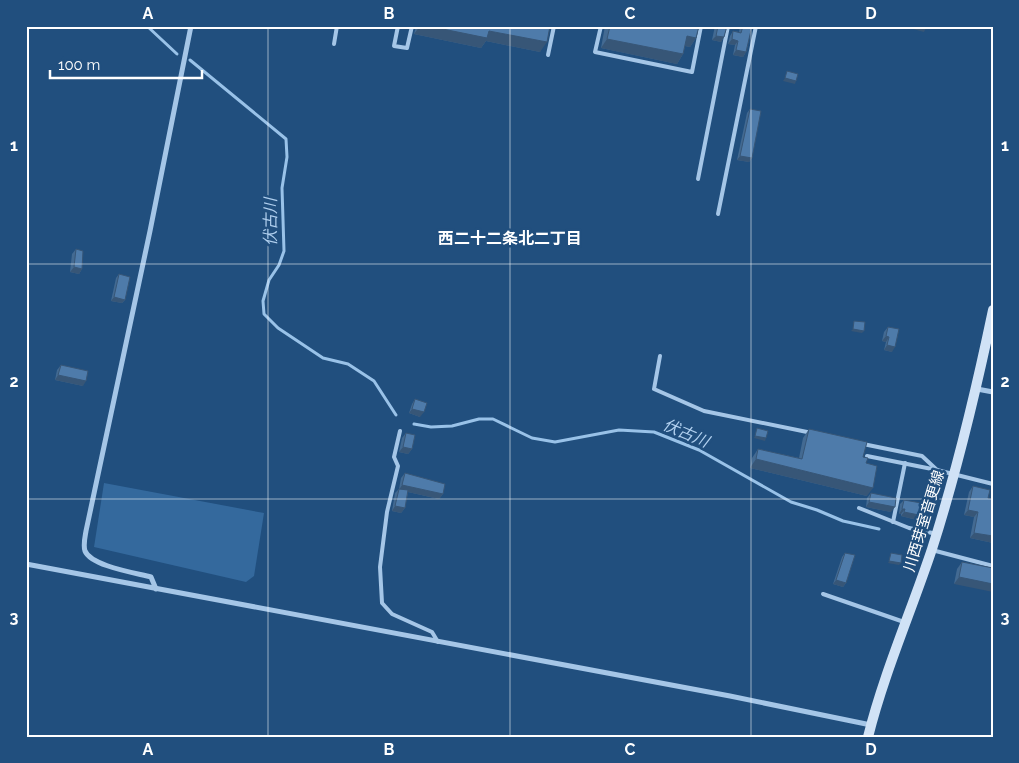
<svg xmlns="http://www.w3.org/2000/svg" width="1019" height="763" font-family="Raleway,'Noto Sans JP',sans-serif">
<rect width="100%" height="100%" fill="#214f7e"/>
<polygon fill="#34699d" points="104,483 264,513 254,576 246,582 94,547"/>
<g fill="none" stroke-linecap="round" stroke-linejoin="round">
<g stroke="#99c2e8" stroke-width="3">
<polyline points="147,26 177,54"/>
<polyline points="190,60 286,139 287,157 282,188 284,251 279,265 269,280 263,301 264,314 278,328 323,358 348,364 374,381 396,415"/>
<polyline points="414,424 431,427 452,426 479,419 493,419 532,438 555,442 619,430 654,432 699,450 791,502 817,510 843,521 879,529"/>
</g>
<g stroke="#a5c6e7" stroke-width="4">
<polyline points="398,26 394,46 407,48 412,26"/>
<polyline points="601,26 595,52 692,72 701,26"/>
<polyline points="334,44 337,26"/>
<polyline points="548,55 554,26"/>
<polyline points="698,179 728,26"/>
<polyline points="718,214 756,26"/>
<polyline points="660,356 654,389 704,411 812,433"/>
<polyline points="400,431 394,457 398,466 387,512 380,567 382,603 392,614 432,632 438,642"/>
<polyline points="863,444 922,456 937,470"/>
<polyline points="867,456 937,470 993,484"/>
<polyline points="859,508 909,528 937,534"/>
<polyline points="893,522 905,463"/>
<polyline points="932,550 993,566"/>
<polyline points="823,594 904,622"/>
</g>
<g stroke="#a5c6e7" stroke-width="5">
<polyline points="977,389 993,392"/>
<polyline points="26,564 730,696 871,725"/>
<path d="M156,589L151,577C136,573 91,566 85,551C83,545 85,537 86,531L150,231L191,26"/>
</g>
<path stroke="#d0e2f6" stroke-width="10" d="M868,737C884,673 911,612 932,549C957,471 976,391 993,310"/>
</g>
<g fill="#436a92">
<polygon points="416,26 550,26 540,52 486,41 481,48 414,34"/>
<polygon points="605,26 699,26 696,38 690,47 685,46 683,54 677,64 601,48"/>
<polygon points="715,26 727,26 724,37 721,42 712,40"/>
<polygon points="740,26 752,26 746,52 743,57 733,55 735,45 728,44 730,36 733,31 739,32"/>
<polygon points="750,109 752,158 749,162 737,160 747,113"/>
<polygon points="76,249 82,269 79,274 70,272 72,254"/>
<polygon points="119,274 125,300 122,303 111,301 116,278"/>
<polygon points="888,327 892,352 884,350 886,342 882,341 884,332"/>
<polygon points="61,365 83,386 55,380 57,370"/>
<polygon points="415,399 420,417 409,413 412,404"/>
<polygon points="809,429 863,457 866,463 867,496 750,468 752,458 758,449 799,458 803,438"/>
<polygon points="406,433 412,449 408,454 399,452 402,438"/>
<polygon points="405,473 443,494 439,499 408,492 405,508 401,513 392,511 395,493 399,489 401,478"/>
<polygon points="973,486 988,498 993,543 970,538 974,517 964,515 969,492"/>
<polygon points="871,493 891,512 866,507 867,498"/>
<polygon points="904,500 921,521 901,516 901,514 899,514 900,504"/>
<polygon points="845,553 846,583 843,587 833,584 842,557"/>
<polygon points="962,562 993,568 954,584 957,569"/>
</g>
<g fill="#375677">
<polygon points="420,26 489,31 547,42 540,52 486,41 481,48 414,34"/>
<polygon points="916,26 920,26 926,28 924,32 913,29"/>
<polygon points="687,36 696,38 690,47 680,45"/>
<polygon points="716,36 724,37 721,42 712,40"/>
<polygon points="607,39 683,54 677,64 601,48"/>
<polygon points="732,39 738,41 735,45 728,44"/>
<polygon points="736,50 746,52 743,57 733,55"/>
<polygon points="785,78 796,81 795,84 783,81"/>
<polygon points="740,156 752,158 749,162 737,160"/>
<polygon points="74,267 82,269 79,274 70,272"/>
<polygon points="114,297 125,300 122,303 111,301"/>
<polygon points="853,329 864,331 862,333 851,331"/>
<polygon points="886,336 889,337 886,342 882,341"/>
<polygon points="887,345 895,347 892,352 884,350"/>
<polygon points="58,375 86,381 83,386 55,380"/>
<polygon points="412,409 424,412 420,417 409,413"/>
<polygon points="755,436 766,438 765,441 754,438"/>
<polygon points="403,447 412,449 408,454 399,452"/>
<polygon points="756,459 873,488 867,496 750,468"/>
<polygon points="402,485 443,494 439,499 399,490"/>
<polygon points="869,502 895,507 891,512 866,507"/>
<polygon points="395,506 405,508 401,513 392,511"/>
<polygon points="902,509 905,509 901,514 899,514"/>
<polygon points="968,510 978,512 974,517 964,515"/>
<polygon points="904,512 924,516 921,521 901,516"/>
<polygon points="974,533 993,536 993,543 970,538"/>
<polygon points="889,561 901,563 899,565 888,563"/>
<polygon points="959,577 993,584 993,592 954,584"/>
<polygon points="836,580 846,583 843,587 833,584"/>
</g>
<g fill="#4e7baa" stroke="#375677">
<polygon points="428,26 550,26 547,42 489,31 487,38"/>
<polygon points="610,26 699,26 696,38 687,36 683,54 607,39"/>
<polygon points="718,26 727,26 724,37 716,36"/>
<polygon points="743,26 752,26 746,52 736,50 738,41 732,39 733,31 741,33"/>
<polygon points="787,71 798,74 796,81 785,78"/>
<polygon points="750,109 761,111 752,158 740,156"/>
<polygon points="76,249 83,251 82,269 74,267"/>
<polygon points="119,274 130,277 125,300 114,297"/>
<polygon points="854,321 865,322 864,331 853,329"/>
<polygon points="888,327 899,329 895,347 887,345 889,337 886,336"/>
<polygon points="61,365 88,371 86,381 58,375"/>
<polygon points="415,399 427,403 424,412 412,409"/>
<polygon points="757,428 768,431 766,438 755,436"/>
<polygon points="809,429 867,442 863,457 868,458 866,463 877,466 873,488 756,459 758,449 802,459"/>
<polygon points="406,433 415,435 412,449 403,447"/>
<polygon points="405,473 445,484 443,494 402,485"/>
<polygon points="973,486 990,490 988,498 993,499 993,536 974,533 978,512 968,510"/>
<polygon points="399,489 408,490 405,508 395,506"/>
<polygon points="871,493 896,498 895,507 869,502"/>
<polygon points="904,500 927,504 924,516 904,512 905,509 902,509"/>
<polygon points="845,553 855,555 846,583 836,580"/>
<polygon points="891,553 902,555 901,563 889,561"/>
<polygon points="962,562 993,568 993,584 959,577"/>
</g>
<path fill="none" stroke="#fff" stroke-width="1" stroke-opacity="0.55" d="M268,26V737M510,26V737M751,26V737M26,264H993M26,499H993"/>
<g text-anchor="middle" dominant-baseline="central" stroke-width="5" stroke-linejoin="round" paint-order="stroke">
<g font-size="15" fill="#fff" stroke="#214f7e">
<text transform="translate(924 521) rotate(-73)">川西芽室音更線</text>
</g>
<g font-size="16" font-style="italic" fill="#b1d0ef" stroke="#214f7e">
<text transform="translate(270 222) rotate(-90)">伏古川</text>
<text transform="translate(686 433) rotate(23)">伏古川</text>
</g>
<g font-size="16" font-weight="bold" fill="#fff" stroke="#214f7e">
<text x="510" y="238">西二十二条北二丁目</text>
</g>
</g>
<rect width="1019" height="763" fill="none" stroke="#214f7e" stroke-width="55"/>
<path d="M50 70v8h152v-8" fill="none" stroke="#ffffff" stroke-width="2.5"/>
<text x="58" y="70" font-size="15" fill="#ffffff" stroke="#214f7e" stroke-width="4" paint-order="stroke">100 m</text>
<rect x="28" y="28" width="964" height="708" fill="none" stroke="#fff" stroke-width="2"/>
<g font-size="16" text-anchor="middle" font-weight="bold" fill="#fff">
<text x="148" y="19">A</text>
<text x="389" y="19">B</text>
<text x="630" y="19">C</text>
<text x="871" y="19">D</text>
<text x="14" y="151">1</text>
<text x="1005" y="151">1</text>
<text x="14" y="387">2</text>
<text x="1005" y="387">2</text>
<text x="14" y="623">3</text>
<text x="1005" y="623">3</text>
<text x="148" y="755">A</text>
<text x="389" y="755">B</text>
<text x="630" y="755">C</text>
<text x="871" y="755">D</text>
</g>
</svg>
